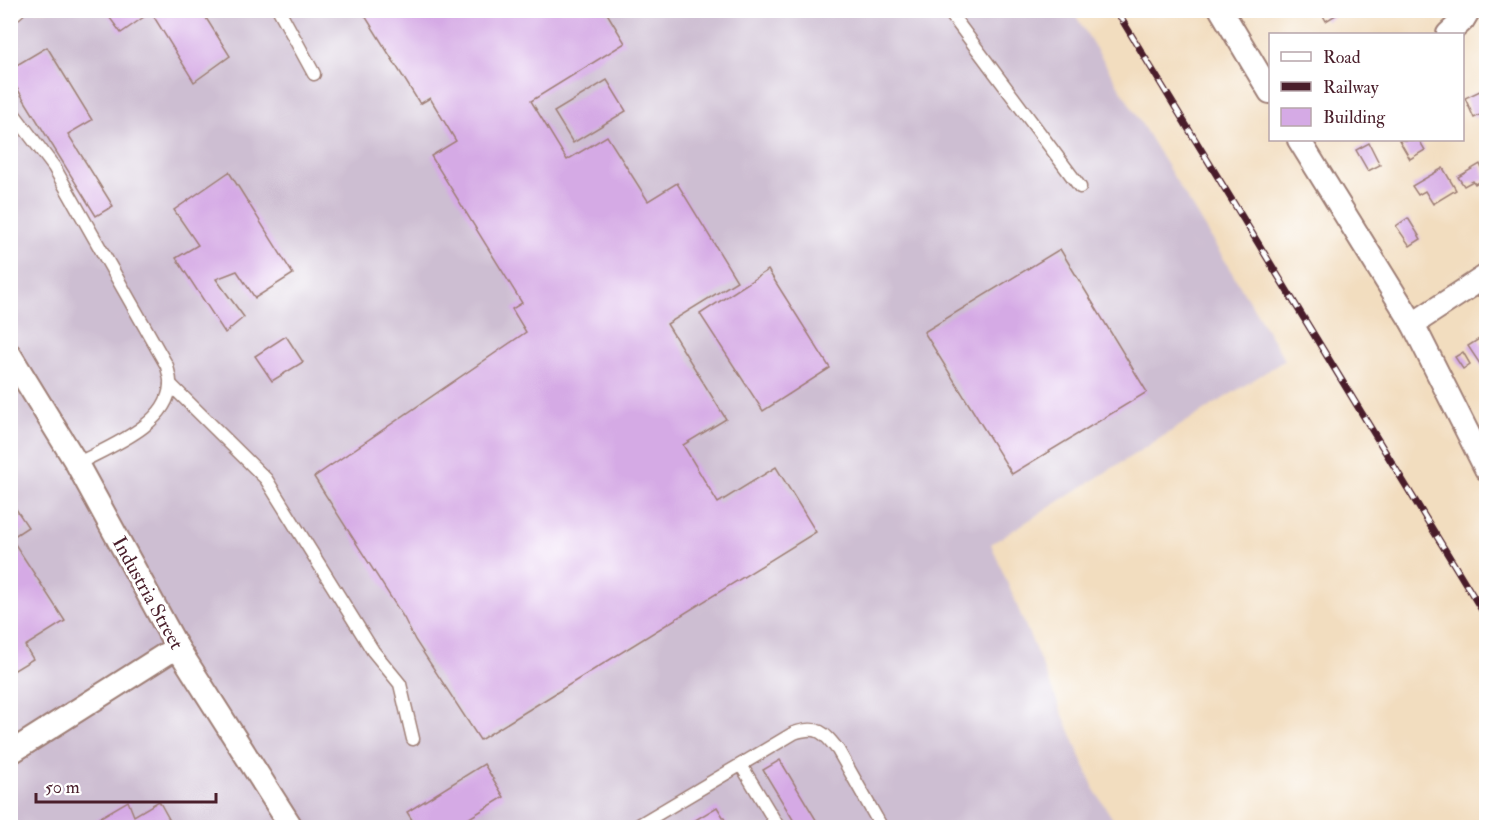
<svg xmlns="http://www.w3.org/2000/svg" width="1497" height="838" font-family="'IM FELL Double Pica',serif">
<rect width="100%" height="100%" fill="#fff"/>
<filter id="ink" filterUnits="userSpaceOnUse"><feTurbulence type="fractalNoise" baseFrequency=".0167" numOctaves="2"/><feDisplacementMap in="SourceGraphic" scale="12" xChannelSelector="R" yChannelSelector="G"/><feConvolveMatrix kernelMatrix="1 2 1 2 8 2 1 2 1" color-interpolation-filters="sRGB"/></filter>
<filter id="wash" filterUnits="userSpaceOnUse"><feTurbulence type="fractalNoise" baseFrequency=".008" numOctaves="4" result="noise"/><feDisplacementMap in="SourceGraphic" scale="24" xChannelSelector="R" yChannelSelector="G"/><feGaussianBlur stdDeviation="1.35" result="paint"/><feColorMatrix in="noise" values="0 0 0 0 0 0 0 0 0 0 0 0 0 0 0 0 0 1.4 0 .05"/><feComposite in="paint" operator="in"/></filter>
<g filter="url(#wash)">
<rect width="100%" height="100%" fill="#f2ddbf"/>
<polygon fill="#cdbed2" points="10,11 1073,11 1285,360 991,544 1095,791 1118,827 11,827"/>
<g id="blocks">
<g fill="#d5aae5">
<polygon points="104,10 201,10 230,56 194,82 151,12 121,33"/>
<polygon points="605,10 625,43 531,101 567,160 607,136 648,201 677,183 737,281 667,324 726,419 683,445 718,503 776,467 816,532 480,740 415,640 404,618 314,477 526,332 512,309 522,303 431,156 456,141 430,98 420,104 362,11"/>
<polygon points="1320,10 1344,10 1326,21"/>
<polygon points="47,47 92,120 68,134 113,206 96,216 10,77 10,69"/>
<polygon points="607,80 626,111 573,143 554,112"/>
<polygon points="1484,89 1486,95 1486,112 1474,118 1465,98"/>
<polygon points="1399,140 1419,140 1425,150 1410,159"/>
<polygon points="1369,143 1380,165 1368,171 1356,150"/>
<polygon points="1480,164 1486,178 1475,184 1473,181 1464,186 1458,177"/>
<polygon points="1443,168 1456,190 1433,204 1425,191 1418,195 1412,186"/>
<polygon points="229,172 293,274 255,298 237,271 216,279 244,317 225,333 176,258 198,245 174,210"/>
<polygon points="1408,218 1421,239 1410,246 1396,226"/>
<polygon points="1060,249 1147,392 1012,474 924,332"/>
<polygon points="768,270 830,368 763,411 700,314"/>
<polygon points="286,336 303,362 272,381 255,356"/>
<polygon points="1479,339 1486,351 1486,364 1482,367 1468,346"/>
<polygon points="1463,352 1470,364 1463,369 1455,357"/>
<polygon points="10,500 28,527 11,538 65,621 25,646 33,659 10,673"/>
<polygon points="780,760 821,828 798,828 763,770"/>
<polygon points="484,764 504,797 453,828 417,828 407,812"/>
<polygon points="128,801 134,816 159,801 174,828 82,828"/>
<polygon points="717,807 730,828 682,828"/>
</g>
</g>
</g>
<g filter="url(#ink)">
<use href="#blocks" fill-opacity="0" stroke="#9e7e75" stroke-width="1.5"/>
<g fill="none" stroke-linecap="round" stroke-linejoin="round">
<g stroke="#9e7e75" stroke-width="15">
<g id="lane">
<polyline points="279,10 314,74"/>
<polyline points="948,10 1080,187"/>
<polyline points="10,18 19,10"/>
<path d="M10,109L54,167L167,366C168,372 171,379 170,385C168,425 108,447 77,464"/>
<polyline points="170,384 266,479 373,651 400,684 413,739"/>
<polyline points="741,765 779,828"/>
<path d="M634,828L794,733C818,725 824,732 838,750L882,828"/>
</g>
</g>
<g stroke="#9e7e75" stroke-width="26">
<g id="street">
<polyline points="1221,10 1270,92"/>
<polyline points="1448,34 1463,20 1469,10"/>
<polyline points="1299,140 1413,324 1486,469"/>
<polyline points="1413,324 1486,276"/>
<polyline points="10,355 77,464 177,647 292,828"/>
<polyline points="10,753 177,647"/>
</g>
</g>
<use href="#lane" stroke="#fff" stroke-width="12"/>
<use href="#street" stroke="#fff" stroke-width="22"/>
<g stroke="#4a1f2b" stroke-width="7">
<polyline id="rail" points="1116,10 1486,617"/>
</g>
<use href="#rail" stroke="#fff" stroke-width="4.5" stroke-dasharray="14" stroke-linecap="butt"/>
</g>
</g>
<g text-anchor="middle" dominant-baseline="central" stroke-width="6" stroke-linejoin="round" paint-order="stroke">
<g font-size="20" fill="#4a1f2b" stroke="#fff">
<text transform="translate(148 593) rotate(61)">Industria Street</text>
</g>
</g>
<rect width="1497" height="838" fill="none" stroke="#fff" stroke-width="36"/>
<rect x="1269" y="33" width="195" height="108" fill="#ffffff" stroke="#b7a5aa" stroke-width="1.5"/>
<rect x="1281" y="52" width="30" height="9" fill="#ffffff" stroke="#b7a5aa" stroke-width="1.5"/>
<text x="1323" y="63" font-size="18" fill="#4a1f2b">Road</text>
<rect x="1281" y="82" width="30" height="9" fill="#4a1f2b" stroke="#b7a5aa" stroke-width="1.5"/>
<text x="1323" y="93" font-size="18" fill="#4a1f2b">Railway</text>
<rect x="1281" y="108" width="30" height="18" fill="#d5aae5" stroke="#b7a5aa" stroke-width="1.5"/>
<text x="1323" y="123" font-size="18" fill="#4a1f2b">Building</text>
<path d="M36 793v9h180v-9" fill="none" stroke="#4a1f2b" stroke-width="3"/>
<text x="45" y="793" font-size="18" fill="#4a1f2b" stroke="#ffffff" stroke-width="4.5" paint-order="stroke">50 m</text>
</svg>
